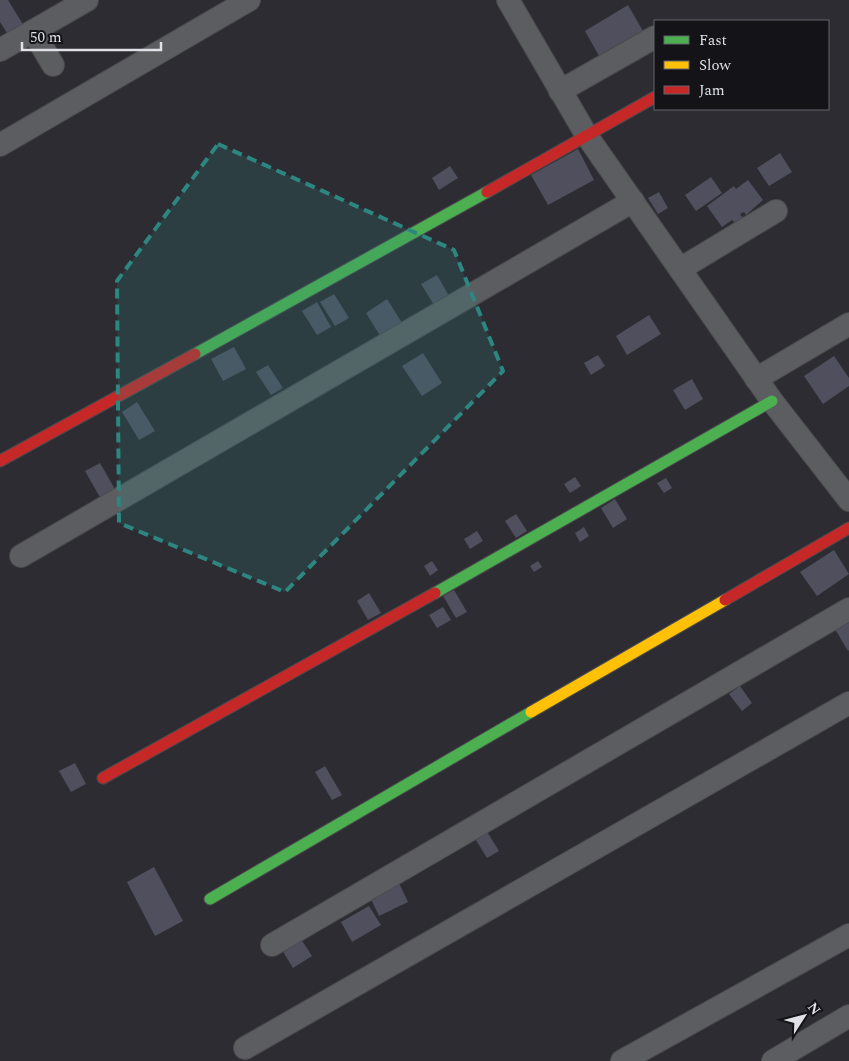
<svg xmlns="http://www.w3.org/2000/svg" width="849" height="1061" font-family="Spectral,serif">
<rect width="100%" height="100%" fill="#2c2c32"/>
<g fill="#4f4f5e">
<polygon points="0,0 8,0 24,26 9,36 0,22"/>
<polygon points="628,5 647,38 603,63 585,31"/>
<polygon points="578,149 594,180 548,205 531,175"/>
<polygon points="780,153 792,172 769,186 757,168"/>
<polygon points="450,166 458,178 439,190 432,178"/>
<polygon points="711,177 722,193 696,211 685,195"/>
<polygon points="748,180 763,200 746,215 744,212 740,214 743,218 735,223 732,220 722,227 707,206 734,186 736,189"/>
<polygon points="659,192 668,208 658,214 648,198"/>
<polygon points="437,275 449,296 434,305 421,284"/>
<polygon points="334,294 349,318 335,326 320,302"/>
<polygon points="387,299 404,326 382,339 366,313"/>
<polygon points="317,302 331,327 317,335 302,311"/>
<polygon points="649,315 661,334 627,355 616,336"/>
<polygon points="234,347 246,369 223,381 211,359"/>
<polygon points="423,353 442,383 422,396 402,366"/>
<polygon points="598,355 605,366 591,375 584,363"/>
<polygon points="834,356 849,378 849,386 823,404 804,376"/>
<polygon points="268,365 283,388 271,395 256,372"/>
<polygon points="692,379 703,399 685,410 673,390"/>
<polygon points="137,402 155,431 139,440 122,412"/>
<polygon points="100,463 116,491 101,499 85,471"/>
<polygon points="575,477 581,486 570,493 564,484"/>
<polygon points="666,478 672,488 664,493 657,483"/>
<polygon points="615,499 627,519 613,528 601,508"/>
<polygon points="516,514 527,531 516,538 505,521"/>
<polygon points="584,527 589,536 580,542 575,533"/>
<polygon points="477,531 483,541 470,549 464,539"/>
<polygon points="834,550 849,574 817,596 800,572"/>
<polygon points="432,561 438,570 430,576 424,566"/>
<polygon points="538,561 542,567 534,572 530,566"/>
<polygon points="454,590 467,612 456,618 443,596"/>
<polygon points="369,593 381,613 368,620 357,601"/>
<polygon points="443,607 451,620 437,628 429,615"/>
<polygon points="849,621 849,650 848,651 835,629"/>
<polygon points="740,686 752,703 742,711 729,694"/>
<polygon points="75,763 86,784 71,792 59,771"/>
<polygon points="325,766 342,795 332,800 315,772"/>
<polygon points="486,830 499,851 487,858 474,837"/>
<polygon points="154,867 183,921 155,936 127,882"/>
<polygon points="398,881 408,902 379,916 369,895"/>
<polygon points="369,906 381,925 352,942 341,922"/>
<polygon points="301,939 312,956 293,968 282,950"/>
</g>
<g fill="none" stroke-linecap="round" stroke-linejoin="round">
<g stroke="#4a4a4f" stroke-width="24">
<g id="street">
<polyline points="508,0 587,136 772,401 849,500"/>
<polyline points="33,31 53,65"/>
<polyline points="0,50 87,0"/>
<polyline points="560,91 655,37"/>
<polyline points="0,145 249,0"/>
<polyline points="680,269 776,211"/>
<polyline points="756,379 849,324"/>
<polyline points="21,556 633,201"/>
<polyline points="272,945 849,609"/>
<polyline points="245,1048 849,703"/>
<polyline points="622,1061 849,935"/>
<polyline points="773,1061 849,1016"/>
</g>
</g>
<g stroke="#4a4a4f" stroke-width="13">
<g id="fast">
<polyline points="195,354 487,192"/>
<polyline points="435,593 772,401"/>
<polyline points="210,899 531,712"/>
</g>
</g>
<g stroke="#4a4a4f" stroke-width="13">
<polyline id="slow" points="531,712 725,600"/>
</g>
<g stroke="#4a4a4f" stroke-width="13">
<g id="jam">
<polyline points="487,192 655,97"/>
<polyline points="0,461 195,354"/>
<polyline points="725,600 849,528"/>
<polyline points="103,778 435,593"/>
</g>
</g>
<use href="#street" stroke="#5c5d61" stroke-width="22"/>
<use href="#fast" stroke="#4caf50" stroke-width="11"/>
<use href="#slow" stroke="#ffc107" stroke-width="11"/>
<use href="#jam" stroke="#c62828" stroke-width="11"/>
</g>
<path fill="#2e8680" fill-opacity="0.2" stroke="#2e8680" stroke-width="4" stroke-dasharray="10 6" stroke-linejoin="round" d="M218,144L454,250L503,371L285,592L119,523L117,281Z"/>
<rect x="654" y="20" width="175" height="90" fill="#131318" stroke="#65656b"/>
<rect x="664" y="36" width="25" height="8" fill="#4caf50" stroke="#65656b"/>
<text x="699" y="45" font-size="15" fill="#dfe0e8">Fast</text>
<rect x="664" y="61" width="25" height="8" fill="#ffc107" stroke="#65656b"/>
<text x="699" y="70" font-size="15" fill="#dfe0e8">Slow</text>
<rect x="664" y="86" width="25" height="8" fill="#c62828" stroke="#65656b"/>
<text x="699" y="95" font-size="15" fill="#dfe0e8">Jam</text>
<g transform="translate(804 1016) rotate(54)" stroke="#131318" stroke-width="4" paint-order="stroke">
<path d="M0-4L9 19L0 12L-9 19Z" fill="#dfe0e8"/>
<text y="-8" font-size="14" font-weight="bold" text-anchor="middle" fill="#dfe0e8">N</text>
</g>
<path d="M22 42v8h139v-8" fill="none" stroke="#dfe0e8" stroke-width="2.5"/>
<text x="30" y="42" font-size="15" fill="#dfe0e8" stroke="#131318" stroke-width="4" paint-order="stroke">50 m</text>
</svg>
